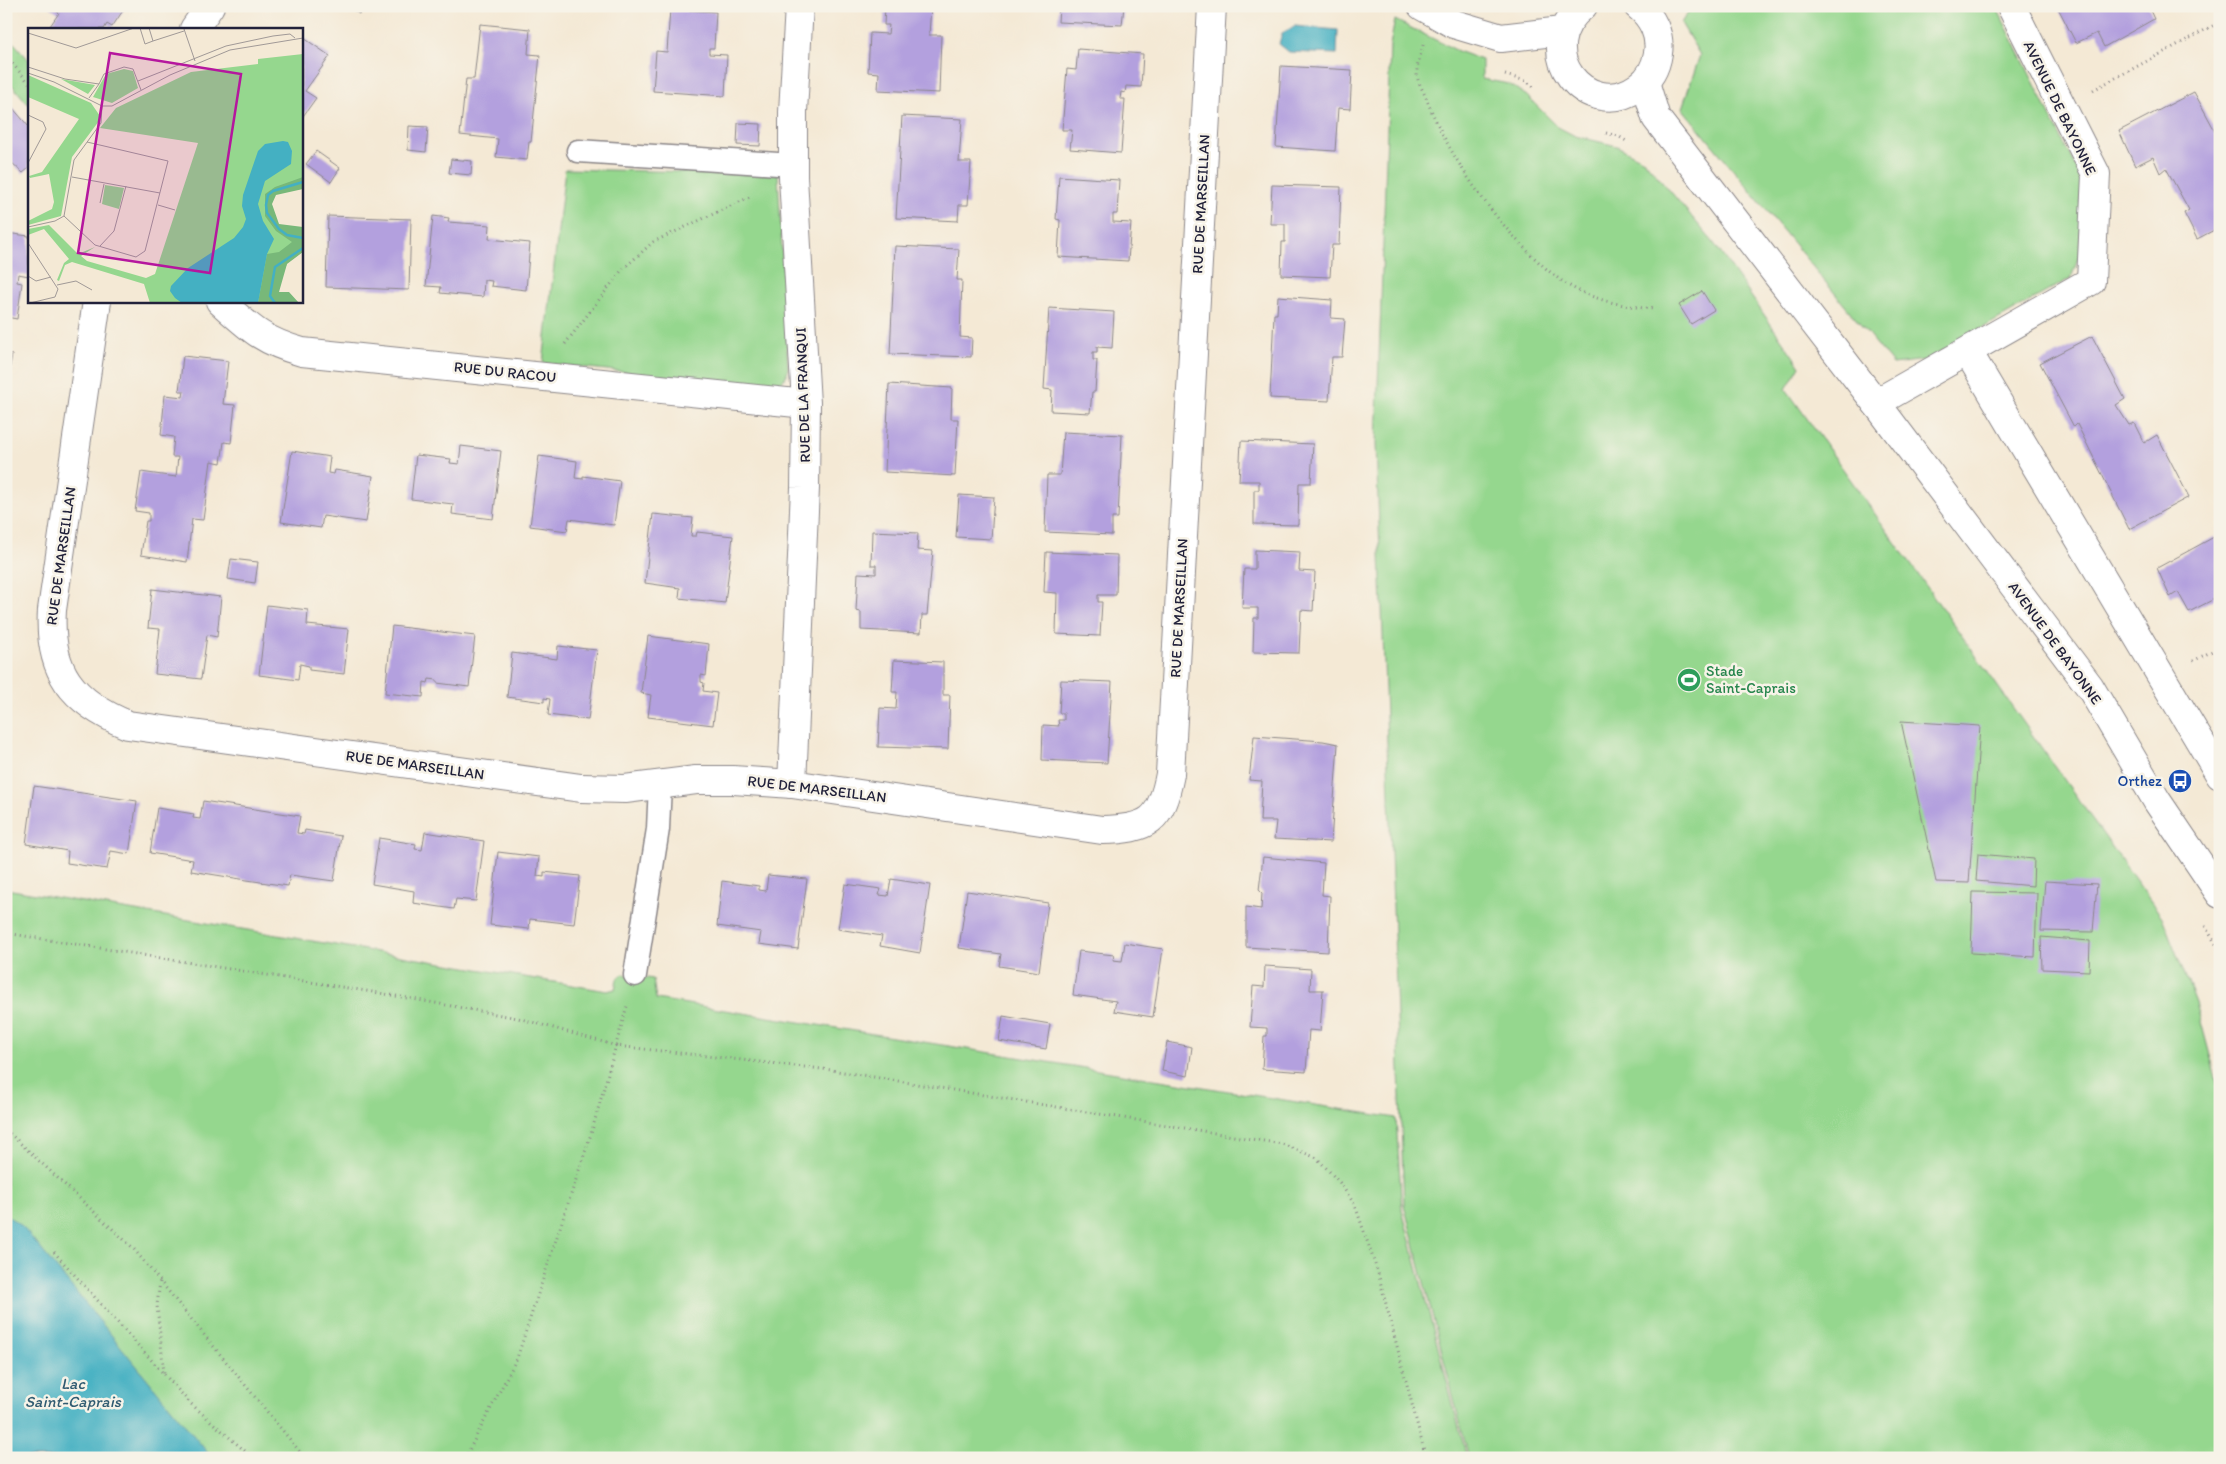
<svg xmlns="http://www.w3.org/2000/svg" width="2226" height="1464" font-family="Itim,sans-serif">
<rect width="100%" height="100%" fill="#f7f3e8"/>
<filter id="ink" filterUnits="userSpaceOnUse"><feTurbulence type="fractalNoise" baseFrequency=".02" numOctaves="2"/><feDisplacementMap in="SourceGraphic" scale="10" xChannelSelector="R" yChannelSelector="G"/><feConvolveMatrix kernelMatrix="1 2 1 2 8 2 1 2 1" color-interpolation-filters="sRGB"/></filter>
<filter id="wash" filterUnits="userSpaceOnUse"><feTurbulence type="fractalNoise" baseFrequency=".0096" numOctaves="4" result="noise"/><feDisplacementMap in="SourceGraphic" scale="20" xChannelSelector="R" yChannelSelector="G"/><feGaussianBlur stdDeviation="1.12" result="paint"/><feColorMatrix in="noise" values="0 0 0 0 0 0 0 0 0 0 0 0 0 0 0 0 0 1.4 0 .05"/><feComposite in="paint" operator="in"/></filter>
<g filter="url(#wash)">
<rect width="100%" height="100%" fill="#f4e9d5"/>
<g fill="#95d78e" stroke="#5c7c64">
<polygon points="1692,6 1996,6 2081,178 2080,253 2071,278 1926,360 1893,364 1682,108 1700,55 1681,23"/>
<polygon points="1395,20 1460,52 1482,60 1482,79 1509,84 1527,96 1558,127 1575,136 1617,146 1644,160 1713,242 1800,366 1786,389 2162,917 2196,1003 2220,1093 2220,1458 1469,1458 1404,1205 1376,444 1390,45"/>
<polygon points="6,34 29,60 29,105 6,78"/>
<path d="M565,169L778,174L788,368C786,379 782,383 772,388L543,363Z"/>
<polygon points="6,889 607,991 615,989 617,979 623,974 653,979 656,999 1396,1118 1402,1210 1467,1458 6,1458"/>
</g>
<g fill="#44b0c2" stroke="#33697e">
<polygon points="1295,26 1338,30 1337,54 1289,52 1279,44 1282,33"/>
<polygon points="6,1215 22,1226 212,1458 6,1458"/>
</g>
<g id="blocks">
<g fill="#b3a0de">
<polygon points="49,6 126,6 112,27 107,24 104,29 48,29 59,13"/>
<polygon points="347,6 365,6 359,14"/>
<polygon points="885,6 931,6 929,35 941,35 939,93 878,90 879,73 868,72 870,33 888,34 889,25 884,25"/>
<polygon points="1059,6 1124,6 1122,25 1058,22"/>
<polygon points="2057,6 2148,6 2154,19 2104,47 2097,33 2076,43"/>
<polygon points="670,9 716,12 714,48 709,48 709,54 727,55 725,96 653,91 656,51 667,52"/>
<polygon points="480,24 530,29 528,54 540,55 531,142 529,142 527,160 496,157 498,139 460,135 466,79 474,79"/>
<polygon points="301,36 330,56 305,91 316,98 301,119"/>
<polygon points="1078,49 1143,54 1141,87 1126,86 1125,93 1121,92 1120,99 1125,99 1121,153 1070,149 1072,130 1062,130 1067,69 1076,70"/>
<polygon points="1281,66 1352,70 1350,109 1338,108 1335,151 1276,147"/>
<polygon points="2194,92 2220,140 2220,227 2197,239 2184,213 2189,210 2166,168 2160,173 2153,157 2135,166 2119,131"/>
<polygon points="6,100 29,127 29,168 23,173 10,161 6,164"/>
<polygon points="902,116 962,119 959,162 971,162 968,205 959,205 958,221 896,218"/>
<polygon points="738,123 761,124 760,146 737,145"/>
<polygon points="409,126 428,127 426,152 408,150"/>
<polygon points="316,151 340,168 331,182 306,164"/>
<polygon points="451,159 472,161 471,175 449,173"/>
<polygon points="1059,176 1119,180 1117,214 1113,214 1113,222 1131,223 1128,261 1058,257 1060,220 1056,219"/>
<polygon points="1272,185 1341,187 1339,245 1332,245 1330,277 1281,275 1282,242 1285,242 1285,224 1270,224"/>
<polygon points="328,216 411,219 409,290 326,287"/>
<polygon points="433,216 449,218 448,222 490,225 489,239 530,243 526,290 491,286 492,281 484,280 483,297 440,293 441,287 426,286"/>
<polygon points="6,233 29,236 29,276 18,274 17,282 22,283 17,319 6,317"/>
<polygon points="895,246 959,249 957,280 962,280 960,337 972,338 971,357 890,354"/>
<polygon points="1702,291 1714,310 1691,324 1679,305"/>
<polygon points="1278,296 1332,300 1331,318 1345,319 1342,357 1332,357 1329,401 1270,398 1274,314 1277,314"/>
<polygon points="1049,308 1114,312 1112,348 1097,347 1097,352 1093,352 1093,360 1097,360 1095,392 1092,392 1090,413 1051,411 1052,390 1044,389"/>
<polygon points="2092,336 2125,399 2116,405 2129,425 2134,423 2144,443 2157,435 2189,497 2129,529 2077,424 2074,427 2040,363"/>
<polygon points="6,354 12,355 7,384 6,384"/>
<polygon points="183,356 228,361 223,404 235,405 231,443 224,442 221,463 211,461 203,520 192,519 187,562 141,555 146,521 149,521 149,513 135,511 141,472 176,477 178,457 172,457 174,437 161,435 165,395 183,397 184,391 179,391"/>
<polygon points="889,384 952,388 951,419 958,419 955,476 885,472"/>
<polygon points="1063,432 1122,435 1118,518 1112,518 1112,535 1045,532 1047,475 1060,475"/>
<polygon points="1241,441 1313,444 1311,483 1299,483 1298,525 1254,524 1254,490 1259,490 1259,481 1239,481"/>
<polygon points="461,446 501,451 493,519 452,514 453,504 411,499 416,455 451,459 450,463 459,464"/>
<polygon points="292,451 330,457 328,473 334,474 335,470 373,476 366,522 323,516 321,528 281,522"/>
<polygon points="539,456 577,461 575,478 583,479 583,476 620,481 614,525 569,519 567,531 530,526"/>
<polygon points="959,495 994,497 991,539 956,537"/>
<polygon points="653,514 693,518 691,536 696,536 697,532 733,536 725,603 679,598 680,588 645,583"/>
<polygon points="872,531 918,533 917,550 933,551 927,615 922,615 921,633 861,630 861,612 856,611 858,573 876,574 876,565 871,565"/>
<polygon points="2214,537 2220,548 2220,596 2189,612 2178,592 2170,597 2157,568"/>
<polygon points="1255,550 1300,552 1299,571 1315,572 1313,611 1301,610 1299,653 1253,652 1254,618 1258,618 1258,608 1242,608 1244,569 1255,569"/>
<polygon points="1046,552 1117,555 1116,595 1098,595 1098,602 1102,602 1100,636 1056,634 1057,593 1044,592"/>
<polygon points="231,559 258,562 255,583 228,579"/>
<polygon points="152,589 221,597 217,637 207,635 201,679 155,674 160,629 148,628"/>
<polygon points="267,605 308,610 307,625 349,629 344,674 309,670 309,666 300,664 298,680 259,675"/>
<polygon points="392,626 475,636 469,687 437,683 437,680 429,679 428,683 424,682 423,697 385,693"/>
<polygon points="648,636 709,644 706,676 701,675 701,682 704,683 703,691 717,693 713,725 648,717 651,695 641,693"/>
<polygon points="558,646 597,650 588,720 548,715 550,699 544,698 544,702 507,697 512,653 557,659"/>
<polygon points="894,660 943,662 943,695 950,695 948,749 878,747 880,708 896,709 897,692 892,692"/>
<polygon points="1061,680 1112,682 1107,763 1042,760 1043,725 1059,726 1058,720 1064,720 1064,713 1059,713"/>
<polygon points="1901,721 1980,726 1969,883 1936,882"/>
<polygon points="1254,736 1323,741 1338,744 1331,842 1274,839 1276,821 1260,821 1262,781 1249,780"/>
<polygon points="34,786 137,801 129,854 111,851 107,869 67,863 68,851 26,844"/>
<polygon points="203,801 300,816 297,833 304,834 305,830 341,836 334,881 290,875 288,886 247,880 191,871 193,860 150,853 157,808 194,814 193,818 200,819"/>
<polygon points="425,832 484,841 476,901 456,899 454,909 413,903 414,891 372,884 379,838 416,844 415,849 422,850"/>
<polygon points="498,852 539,857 537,876 544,877 544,872 580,876 574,924 530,919 529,929 490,925"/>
<polygon points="1978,854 2034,859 2033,886 1976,881"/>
<polygon points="1263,857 1324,863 1322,895 1330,896 1328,952 1246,947 1246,907 1261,909 1262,893 1259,890"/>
<polygon points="768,875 807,879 798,949 759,944 761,932 717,926 722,881 759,886 759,890 766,891"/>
<polygon points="891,879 930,885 920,953 880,946 882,936 838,929 845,884 881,889 879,895 888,896"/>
<polygon points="2045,881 2097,884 2093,932 2041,931"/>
<polygon points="967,891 1048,903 1039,972 999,966 1001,954 959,948"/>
<polygon points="1973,892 2037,893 2035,957 1971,953"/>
<polygon points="2041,937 2090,941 2089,971 2042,969"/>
<polygon points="1125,943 1163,949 1153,1017 1114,1011 1116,1001 1073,995 1079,951 1114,955 1113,960 1122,961"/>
<polygon points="1265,966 1311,969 1310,990 1323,990 1320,1031 1309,1030 1306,1072 1262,1069 1264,1036 1267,1036 1267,1028 1250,1027 1253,986 1264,987"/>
<polygon points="1003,1016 1050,1024 1046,1049 999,1041"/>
<polygon points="1167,1042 1192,1047 1188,1076 1162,1071"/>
</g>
</g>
</g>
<g filter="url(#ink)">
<use href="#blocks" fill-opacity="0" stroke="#8b8688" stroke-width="1"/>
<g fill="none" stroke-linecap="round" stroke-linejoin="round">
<g stroke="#8b8688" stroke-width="25">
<g id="service">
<polyline points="578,151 793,165"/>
<polyline points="635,975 658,829 660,784"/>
</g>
</g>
<g stroke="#8b8688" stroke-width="30">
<g id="minor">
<polyline points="1422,6 1454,24 1501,38 1562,31"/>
<polyline points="194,29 210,6"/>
<path d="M97,301L52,610C48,671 72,702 128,725L581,788L625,789L696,780H733L792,784L1102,830C1149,829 1161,821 1170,774L1212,6"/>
<path d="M220,301C250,328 262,341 302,352L806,404"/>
<polyline points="1968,352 2220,775"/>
<polyline points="1876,403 2091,281 2096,174 2011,6"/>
<polyline points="792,784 805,488 806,404 793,177 793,112 799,6"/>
</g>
</g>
<g stroke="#8b8688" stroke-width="30">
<g id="tertiary">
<path d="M1583,6C1528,50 1587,123 1638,87C1650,79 1656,67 1658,53C1661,35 1652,17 1638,6"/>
<polyline points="1645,82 1656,118 1876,403 2090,687 2157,801 2220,894"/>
</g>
</g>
<g stroke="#8b8688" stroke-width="3" stroke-dasharray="1 4" stroke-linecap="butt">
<path d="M1423,45C1421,54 1416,66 1417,75C1418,83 1424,92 1427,100C1451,162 1503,234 1555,276C1583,298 1619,306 1654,309"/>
<polyline points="6,56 29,83"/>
<polyline points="1505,75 1526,81 1535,88"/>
<polyline points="2093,90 2220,22"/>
<polyline points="1606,133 1618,136 1628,142"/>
<polyline points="565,344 622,270 653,242 752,196"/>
<polyline points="2193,661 2220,647"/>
<polyline points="2205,926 2220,951"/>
<polyline points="6,933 385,994 518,1018 617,1046 831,1070 1282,1144 1317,1158 1340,1183 1355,1205 1378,1273 1426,1458"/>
<polyline points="6,1130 133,1248 305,1458"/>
<polyline points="54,1252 190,1403 253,1458"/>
<polyline points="160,1282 157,1305 164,1373"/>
<polyline points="292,1458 301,1453"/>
<polyline points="465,1458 517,1358 591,1134 627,1006"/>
</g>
<use href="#service" stroke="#fff" stroke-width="22"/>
<use href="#minor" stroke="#fff" stroke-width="28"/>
<use href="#tertiary" stroke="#fff" stroke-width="28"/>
</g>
</g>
<defs>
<g id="stadium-disc" transform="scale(1.25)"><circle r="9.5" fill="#2e9e5b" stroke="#f7f3e8"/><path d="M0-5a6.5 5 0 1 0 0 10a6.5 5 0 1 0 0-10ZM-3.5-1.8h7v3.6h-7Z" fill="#fff"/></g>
<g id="bus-disc" transform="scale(1.25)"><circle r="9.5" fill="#1a4fb4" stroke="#f7f3e8"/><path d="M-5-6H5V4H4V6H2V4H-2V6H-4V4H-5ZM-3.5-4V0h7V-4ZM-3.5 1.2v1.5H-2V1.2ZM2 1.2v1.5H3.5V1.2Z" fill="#fff"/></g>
</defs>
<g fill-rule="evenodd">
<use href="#stadium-disc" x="1689" y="680"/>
<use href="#bus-disc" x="2180" y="781"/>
</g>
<g text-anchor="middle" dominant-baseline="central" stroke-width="5" stroke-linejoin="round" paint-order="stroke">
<g font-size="15" fill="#22223b" stroke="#f7f3e8">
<text transform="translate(2060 108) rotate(64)">AVENUE DE BAYONNE</text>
<text transform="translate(1201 204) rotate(-87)">RUE DE MARSEILLAN</text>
<text transform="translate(505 372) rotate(6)">RUE DU RACOU</text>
<text transform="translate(803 395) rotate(-92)">RUE DE LA FRANQUI</text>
<text transform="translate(61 556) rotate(-82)">RUE DE MARSEILLAN</text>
<text transform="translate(1179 608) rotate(-87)">RUE DE MARSEILLAN</text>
<text transform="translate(2055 643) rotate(54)">AVENUE DE BAYONNE</text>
<text transform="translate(415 765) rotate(8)">RUE DE MARSEILLAN</text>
<text transform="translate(817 789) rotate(7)">RUE DE MARSEILLAN</text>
</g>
<g font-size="15" fill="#27864d" stroke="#f7f3e8" text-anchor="start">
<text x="1706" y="671">Stade<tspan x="1706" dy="17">Saint-Caprais</tspan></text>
</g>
<g font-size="15" fill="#164399" stroke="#f7f3e8" text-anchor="end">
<text x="2162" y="781">Orthez</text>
</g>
<g font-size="16" font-style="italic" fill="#305b71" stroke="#f7f3e8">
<text x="73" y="1383">Lac<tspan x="73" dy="18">Saint-Caprais</tspan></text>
</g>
</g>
<g transform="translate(28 28)">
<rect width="275" height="275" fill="#f4e9d5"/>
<path d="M275,26V152L243,162L239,187L268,212L244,275H122L116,256L44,234L37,237L31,253L29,252L36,235L41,231L16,201L0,207V201L21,197L50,226L67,219L53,228L59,233L118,250L127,246L170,115L72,100L88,80L163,44L230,36V31ZM96,41L105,43L110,60L84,75L65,69L78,46ZM0,47L63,75L72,88L71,93L44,129L33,188L0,197V193L24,181L26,174L21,146L2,150L1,148L14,144L51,91L0,69ZM33,51L67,57L60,66ZM77,157L96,160L91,181L74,176Z" fill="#95d78e"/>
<path d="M275,149V161L248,167L244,176L251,196L275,199V224L259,236L251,264H261L271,275H230L239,226L251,224L264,214L248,203L237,188V166L247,159Z" fill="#78b879"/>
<path d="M255,113L260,114L264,123L263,136L237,153L230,176L235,193L246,211L239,226L230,275H154L147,270L142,263L143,258L160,240L206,210L215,199L218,191L214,178L215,167L230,123L237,116Z" fill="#44b0c2"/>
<path fill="none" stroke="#44b0c2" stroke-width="2.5" d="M275,154L245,163L240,167L238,177L239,185L251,201L259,207L275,210M247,275L242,268L247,239L275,220"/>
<path fill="none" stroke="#a09997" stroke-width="1" d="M112,0L117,16L125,13M121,0L125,13L156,3M156,1L167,33M0,5L48,20L106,0M0,39L37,51L71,56L76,46L96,39L105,41L113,62M0,45L26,54L74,78M110,53L198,18L245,8L262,6L267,10M61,70L71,56M0,87L15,94L18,101L0,135M44,149L132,165M0,156V172M72,175L76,156M130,177L147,182M36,188L67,217L108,229L117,223L140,133L59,114M0,199L27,193L36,188L46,132L73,95L74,78H84L142,47L202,22L275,10M0,215L30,261L27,269L2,275M72,218L86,203L98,158M0,248L8,253L23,249M29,257L48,253L64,262"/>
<path fill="#b5179e" fill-opacity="0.15" stroke="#b5179e" stroke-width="2.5" d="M82,25L213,46L182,245L50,225Z"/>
<rect width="275" height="275" fill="none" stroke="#22223b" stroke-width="2.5"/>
</g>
<rect width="2226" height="1464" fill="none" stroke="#f7f3e8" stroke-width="25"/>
</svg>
